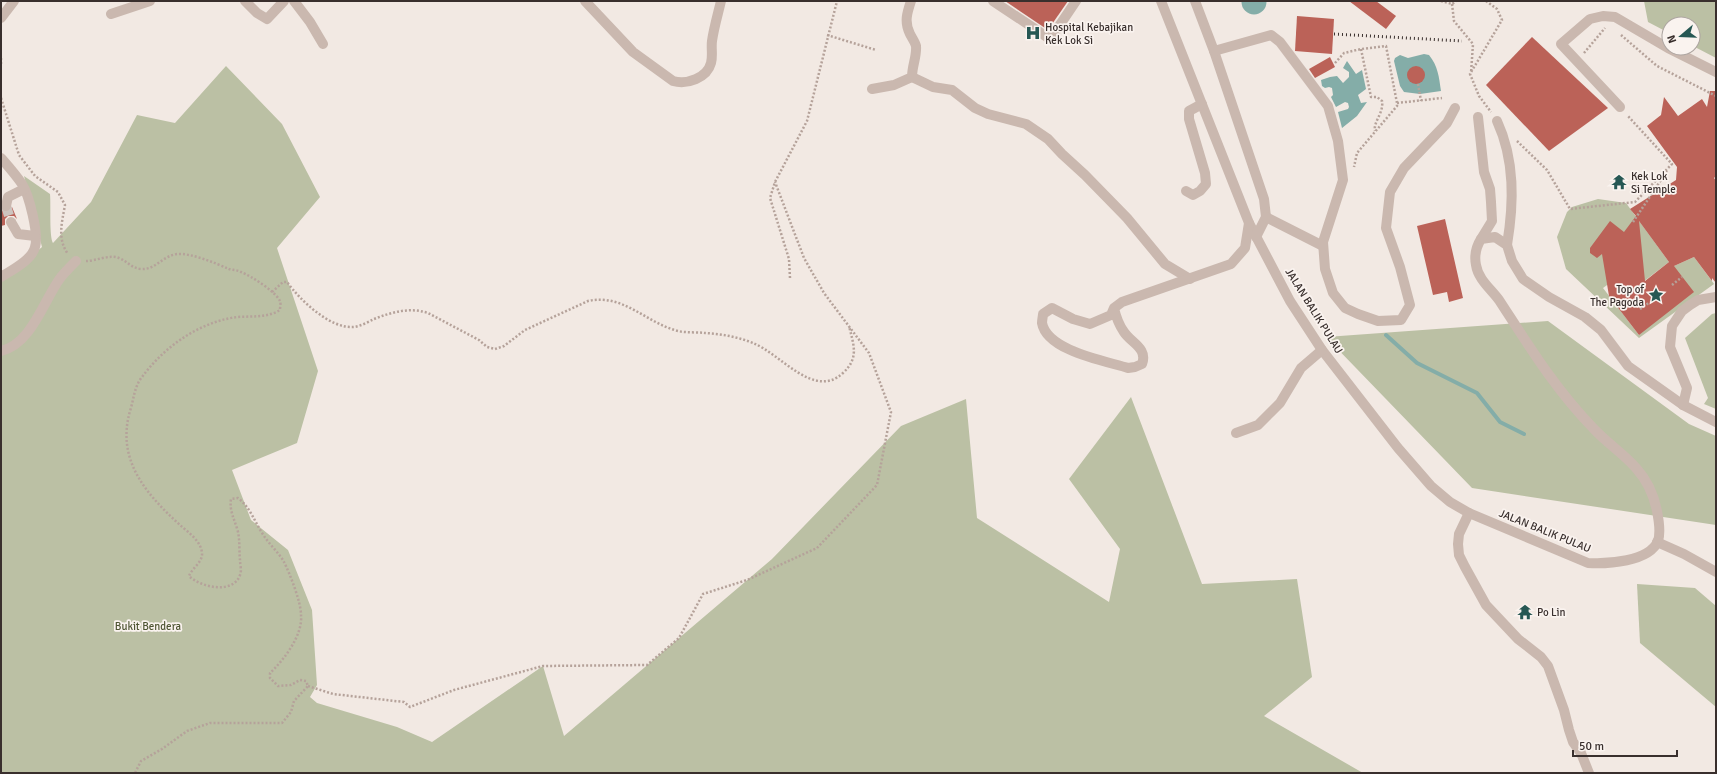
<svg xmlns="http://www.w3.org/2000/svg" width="1717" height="774" font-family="Signika,sans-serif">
<rect width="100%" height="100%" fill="#f2e9e3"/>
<g fill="#bbc0a4">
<polygon points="1644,1 1716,1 1716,58 1693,46 1693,24 1669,24 1669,33 1648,22"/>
<path d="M226,66L282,124L320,197L277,248L318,371L297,443L232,470L251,520L288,550L312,610L317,685L310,697L317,703L397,727L432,742L543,666L564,736L772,559L901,426L966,399L977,518L1109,602L1120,549L1069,479L1131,397L1202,584L1297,579L1312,677L1264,716L1363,773H1V282L42,247L24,176L50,194C51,203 49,237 53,243L91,202L137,115L175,123Z"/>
<polygon points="1598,199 1626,203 1669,262 1630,292 1618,277 1603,288 1639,335 1674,266 1694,257 1714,284 1639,338 1566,269 1557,237 1567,212 1572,207"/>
<polygon points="1716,313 1716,409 1704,404 1708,398 1685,338 1712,314"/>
<polygon points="1548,321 1689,424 1716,436 1716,525 1472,488 1326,337"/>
<polygon points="1637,584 1695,588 1716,606 1716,707 1640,643"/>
</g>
<g fill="#84ada8">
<path d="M1424,54L1429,55C1438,66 1439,77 1441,91L1420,94L1404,92L1400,86L1394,61L1395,58L1400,55L1408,58Z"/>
<polygon points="1347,61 1356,74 1362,70 1366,89 1358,95 1361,103 1367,102 1357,116 1342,128 1338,112 1348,109 1349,107 1348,103 1345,102 1336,107 1331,97 1333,95 1332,88 1329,87 1325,88 1322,86 1321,80 1330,77 1337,76 1343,83 1349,77 1349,72 1343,68"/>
</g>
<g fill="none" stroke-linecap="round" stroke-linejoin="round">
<polyline stroke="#84ada8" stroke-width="4" points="1386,335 1417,363 1477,393 1500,422 1524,434"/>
<polyline stroke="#84ada8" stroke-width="25" points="1254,1 1254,2"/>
</g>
<g fill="#bb6258" fill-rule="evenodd">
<polygon points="1005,1 1068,1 1048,30"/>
<polygon points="1349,1 1376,1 1396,16 1386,29"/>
<polygon points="1297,16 1334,19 1332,54 1295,51"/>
<polygon points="1532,37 1608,108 1549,151 1486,85"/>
<polygon points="1330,57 1335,67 1315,78 1309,69"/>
<circle cx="1416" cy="75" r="9"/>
<path d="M1710,91H1716V176L1714,178L1716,181V283L1712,278V281L1694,257L1674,266L1694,292L1639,335L1609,296L1602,254L1597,258L1590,253V248L1610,221L1624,232L1636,216L1630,209L1676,180L1677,167L1647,126L1661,115L1664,97L1678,116L1702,99L1707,107ZM1639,221L1669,262L1645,281Z"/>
<polygon points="12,207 17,219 14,216 8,216 5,219 5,225 1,226 1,210 8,212"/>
<polygon points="1445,219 1463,298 1449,302 1447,292 1433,295 1417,226"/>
</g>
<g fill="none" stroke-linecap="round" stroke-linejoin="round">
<polyline stroke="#cdc4bf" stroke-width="10" stroke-dasharray="10 5" stroke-linecap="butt" points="6,206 11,222"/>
<g stroke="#b5a29a" stroke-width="2.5" stroke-dasharray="2 2" stroke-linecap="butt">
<polyline points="1441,1 1452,4 1456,1"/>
<polyline points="1486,1 1497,9 1502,20 1470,74 1479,96 1491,112"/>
<polyline points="1452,4 1454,21 1473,44 1471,73"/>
<polyline points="827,35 876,50"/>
<polyline points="1621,35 1657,66 1716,96"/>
<path d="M1361,49L1371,97H1377L1382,101C1384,113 1373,122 1375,131"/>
<polyline points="1584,53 1605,28"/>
<polyline points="1,58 1,66"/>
<polyline points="1335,63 1344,53 1361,49 1386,46 1397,103 1397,106 1357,153 1354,167"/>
<polyline points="1418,84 1421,101"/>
<path d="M1,98L19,155L35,176L58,192L65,205C62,222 57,239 68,254"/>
<polyline points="1397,103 1442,98"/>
<polyline points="1517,141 1547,170 1570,209 1635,202 1672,164 1627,115"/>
<polyline points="1633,222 1667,171"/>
<path d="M86,261C96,261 110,254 119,258C127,261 131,268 141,269C156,270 162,256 177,254C192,253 215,263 229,269C233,270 237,270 241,272C251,276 275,291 280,301C281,303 280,307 280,310C267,318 252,316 237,317C199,322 164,347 142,377C134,387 134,399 130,411C116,460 146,494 180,525C188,532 201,541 202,553C203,562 192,568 189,576C200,587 233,595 240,575C242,571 240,564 240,560C239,551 240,541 238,532C235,520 229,511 231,499L238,498C251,508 255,523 264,536C270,545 279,553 284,562C290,574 301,602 301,615C303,635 284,660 270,673V678L278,686L291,685L300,680L306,681L308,686L294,701L291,712L282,723H210L187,731L162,749L141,761L135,773"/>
<polyline points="790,278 789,259 770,198 775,182 807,121 837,1"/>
<polyline points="1672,285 1682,277"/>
<path d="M272,292L283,282H287C300,300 330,329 354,327C361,326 368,322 374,319C392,312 410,307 428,313L479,340L487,347L495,349L504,346L525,330L588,301C623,293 646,323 678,331C687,333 697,332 705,333C722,334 738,337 753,343C781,354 814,400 843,373C859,358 854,346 849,326"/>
<polyline points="1640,309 1650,302"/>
<polyline points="308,686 333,694 404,702 410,707 454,690 543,666 647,665 679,638 703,594 747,580 817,548 877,485 891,412 869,353 824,293 804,258 775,182"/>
</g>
<g stroke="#cab8af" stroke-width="10">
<polyline points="245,1 257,13 267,19 284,1"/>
<polyline points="294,1 310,22 323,44"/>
<path d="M585,1L633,52L673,81C687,85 707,78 711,63C713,56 711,48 712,41C714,27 718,14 721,1"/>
<polyline points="993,1 1047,37 1051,38 1076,1"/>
<path d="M1161,1L1249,223L1290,301L1322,350L1398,448L1431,486L1450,502L1469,513L1588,563C1607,564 1649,562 1658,541C1661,532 1659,521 1657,511C1654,496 1647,480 1636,468C1624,454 1607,443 1594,429C1555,389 1529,346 1499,300C1491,289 1478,279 1476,265C1474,255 1476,247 1481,239L1495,237L1507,245L1512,261L1523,279L1549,297L1585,317L1601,330L1628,366L1683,405L1716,422"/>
<polyline points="1195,1 1214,51 1264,199 1266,217 1256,237"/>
<polyline points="111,14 150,1"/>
<polyline points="1,18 14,1"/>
<polyline points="1214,51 1271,35 1280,42 1328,106 1338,141 1343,180 1323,242 1325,269 1333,293 1345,308 1358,314 1378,321 1401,320 1410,305 1400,267 1386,228 1390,192 1404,168 1447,123 1455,108"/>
<polyline points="912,77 933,87 952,90 975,108 988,114 1026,124 1048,139 1062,154 1085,175 1127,218 1165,264 1190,279"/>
<path d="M872,89L894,85L912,77C912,66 917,56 916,46C915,42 912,38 910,34C904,22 907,13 911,1"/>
<polyline points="1620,107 1561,44 1590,19 1603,16 1615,17 1668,48 1716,72"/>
<polyline points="1478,117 1484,172 1490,189 1491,202 1492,221 1481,239"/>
<path d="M1497,121C1515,160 1514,203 1507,245"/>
<path d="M1,158C8,166 16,175 22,184C29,195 39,234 35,247C32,260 12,270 1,277"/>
<polyline points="1186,191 1193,195 1200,191 1206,184 1205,173 1189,119 1189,111 1202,104"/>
<polyline points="6,206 8,197 24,189"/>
<polyline points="1266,217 1323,246"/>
<polyline points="11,222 18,234 35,236"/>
<path d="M1114,308C1116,317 1119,325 1124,332C1131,343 1148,348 1142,364L1135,367L1128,368C1106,361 1047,351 1042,323C1042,320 1043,316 1043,314L1052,308L1073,319L1090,324L1111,315L1114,308L1122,302L1231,264L1245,248L1249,223"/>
<path d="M1,351C32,344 44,299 61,277C66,271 71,266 76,261"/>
<polyline points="1683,405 1687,388 1670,347 1672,326 1682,311 1690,305 1698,300 1716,297"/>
<polyline points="1236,433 1258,425 1280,403 1301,368 1322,350"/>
<polyline points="1469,513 1459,534 1458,544 1459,555 1465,567 1486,605 1518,639 1541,657 1548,666 1564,710 1569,730 1573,742 1581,753 1589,773"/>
<polyline points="1657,542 1684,554 1716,572"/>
</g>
<polyline stroke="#392f2d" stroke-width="3" stroke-dasharray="1 3" stroke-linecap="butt" points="1334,34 1462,41"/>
</g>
<defs>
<g id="hospital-bare" transform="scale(1.2)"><path d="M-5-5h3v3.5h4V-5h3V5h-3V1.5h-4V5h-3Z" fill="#265753" stroke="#faf3ef" stroke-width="2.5" paint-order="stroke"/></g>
<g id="temple-bare" transform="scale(1.2)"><path d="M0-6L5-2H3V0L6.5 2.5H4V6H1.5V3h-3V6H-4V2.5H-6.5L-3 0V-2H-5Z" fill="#265753" stroke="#faf3ef" stroke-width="2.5" paint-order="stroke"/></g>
<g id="sight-bare" transform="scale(1.2)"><path d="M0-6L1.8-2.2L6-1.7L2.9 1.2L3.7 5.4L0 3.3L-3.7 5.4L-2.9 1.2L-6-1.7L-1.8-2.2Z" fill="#265753" stroke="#faf3ef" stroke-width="2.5" paint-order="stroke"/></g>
</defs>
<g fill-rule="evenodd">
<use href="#hospital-bare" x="1033" y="33"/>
<use href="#temple-bare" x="1619" y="182"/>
<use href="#sight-bare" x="1656" y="295"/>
<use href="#temple-bare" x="1525" y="612"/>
</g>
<g text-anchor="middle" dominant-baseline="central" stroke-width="3.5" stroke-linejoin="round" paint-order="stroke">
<g font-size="11" fill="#392f2d" stroke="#faf3ef" text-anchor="start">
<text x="1045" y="27">Hospital Kebajikan<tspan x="1045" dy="13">Kek Lok Si</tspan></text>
<text x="1631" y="176">Kek Lok<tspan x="1631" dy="13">Si Temple</tspan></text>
<text x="1644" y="289" text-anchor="end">Top of<tspan x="1644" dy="13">The Pagoda</tspan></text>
<text x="1537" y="612">Po Lin</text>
</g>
<g font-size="11" fill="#392f2d" stroke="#faf3ef">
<text transform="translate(1314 311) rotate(58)">JALAN BALIK PULAU</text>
<text transform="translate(1545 531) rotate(22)">JALAN BALIK PULAU</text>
</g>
<g font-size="11" fill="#4e5533" stroke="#faf3ef">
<text x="148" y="626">Bukit Bendera</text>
</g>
</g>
<rect width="1717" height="774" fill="none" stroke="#392f2d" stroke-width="4"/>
<g transform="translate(1681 36) rotate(251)"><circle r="19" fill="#faf3ef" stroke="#ada5a1"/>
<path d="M0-3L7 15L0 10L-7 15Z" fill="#265753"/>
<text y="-6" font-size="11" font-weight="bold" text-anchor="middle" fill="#392f2d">N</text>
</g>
<path d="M1573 750v6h104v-6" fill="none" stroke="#392f2d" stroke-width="2"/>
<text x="1579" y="750" font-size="12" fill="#392f2d" stroke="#faf3ef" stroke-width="3" paint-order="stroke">50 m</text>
</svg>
